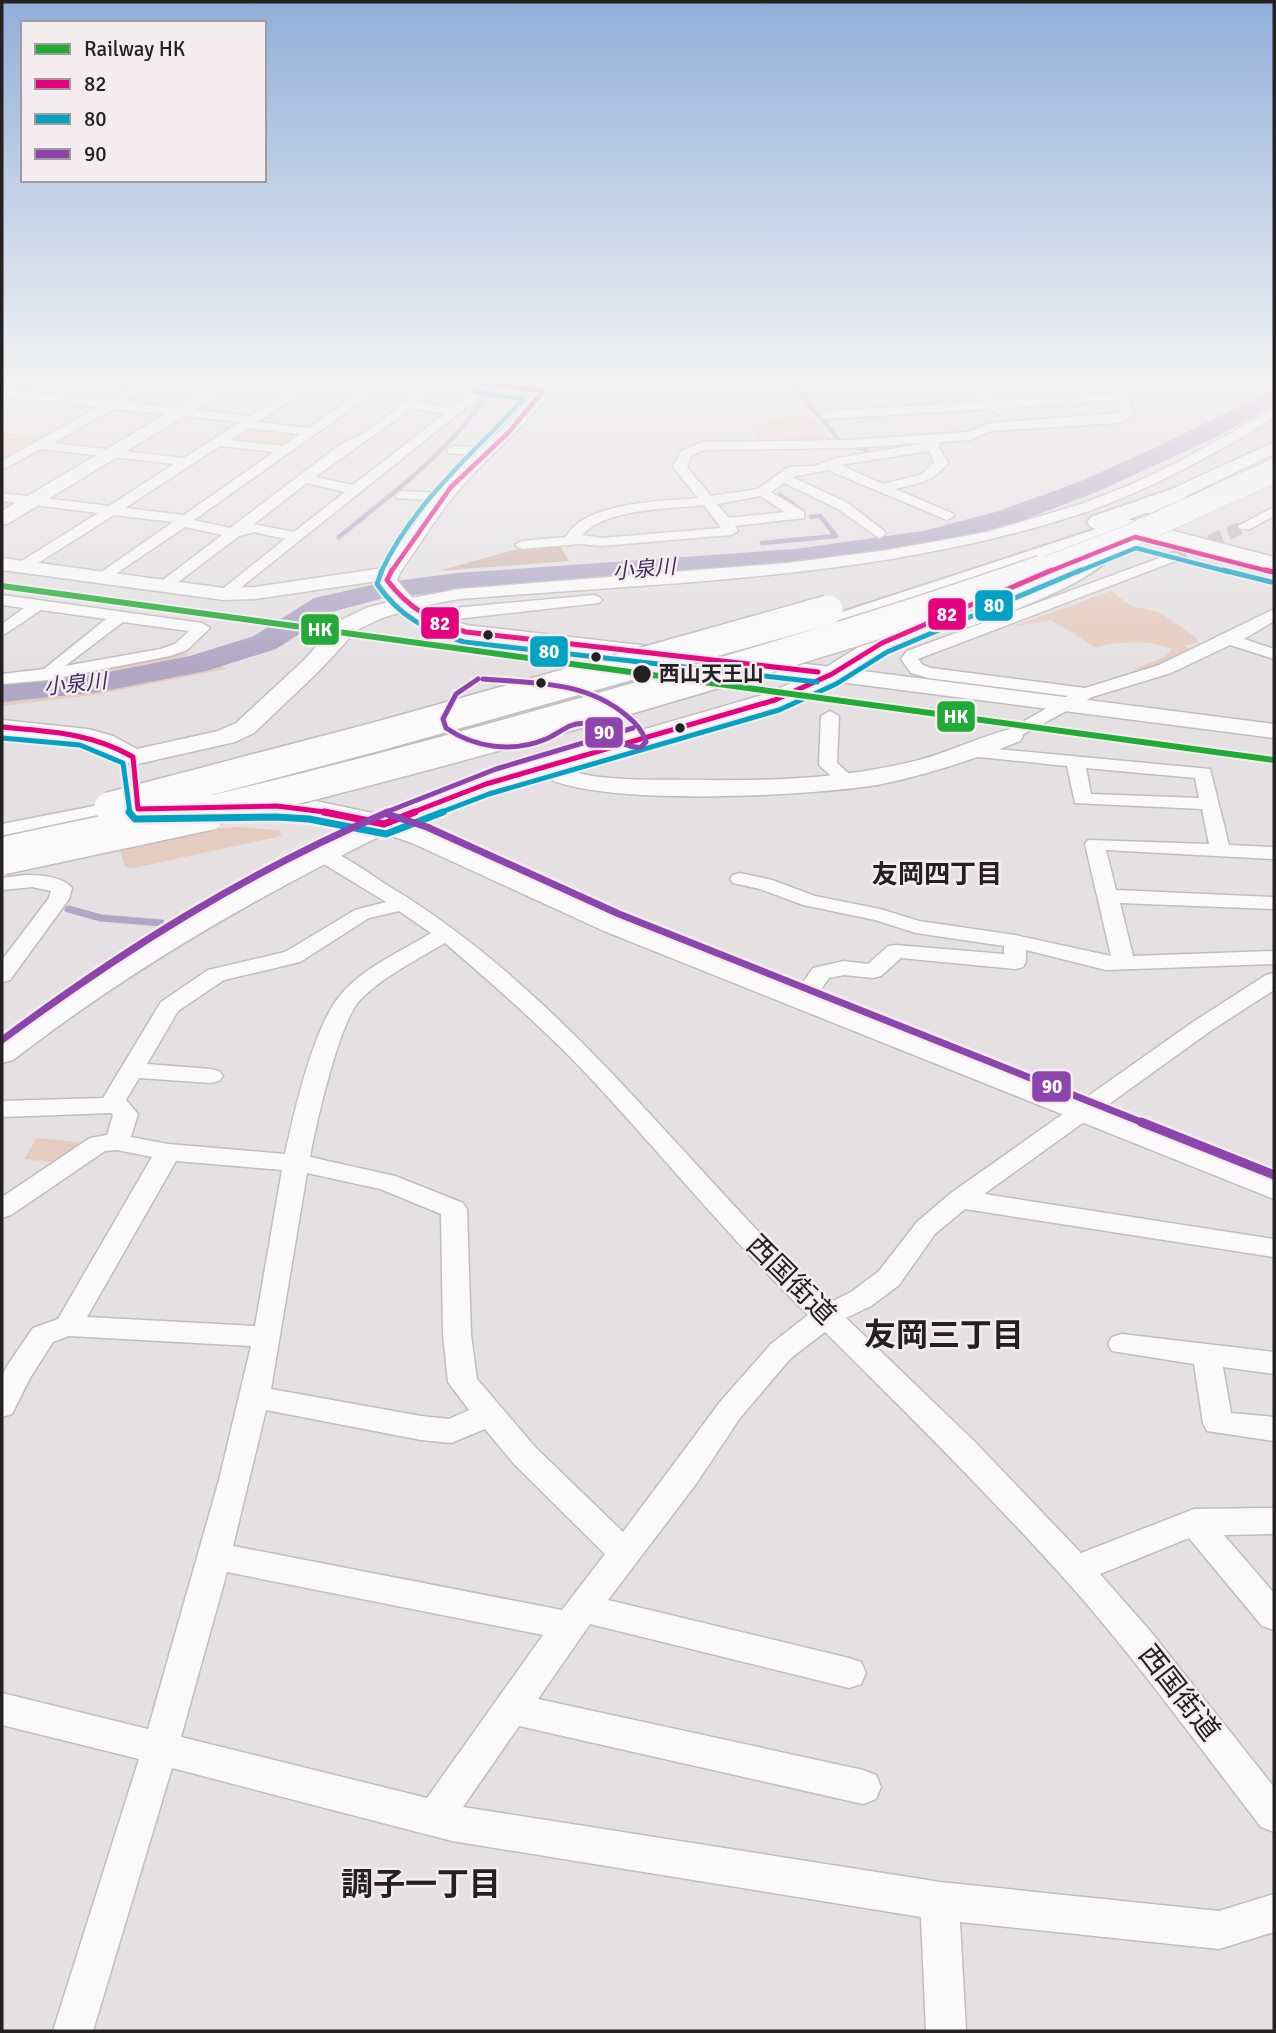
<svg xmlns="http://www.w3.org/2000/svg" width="1276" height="2033" font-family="Signika,'Noto Sans JP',sans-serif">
<rect width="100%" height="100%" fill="#e5e1e3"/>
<g fill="#e6ccc0">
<polygon points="809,414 835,442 760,443 755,439 762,424 772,419"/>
<polygon points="244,428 302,434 284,446 226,441"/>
<polygon points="2,432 47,438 2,461"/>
<path d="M1111,591L1131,606L1159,612L1197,638V642L1184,646L1191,649L1149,671L1134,669L1165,657L1172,649C1145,639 1122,642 1095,647L1051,620L1011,627Z"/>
<polygon points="186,653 192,661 120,677 2,690 2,681 69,676"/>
<polygon points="221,665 226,669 94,695 2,706 2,700 98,690"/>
<polygon points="237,827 279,830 282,836 134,868 125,867 116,836"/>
<polygon points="37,1138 88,1143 58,1163 24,1159"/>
</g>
<polygon fill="#d3b9ae" points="559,544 569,561 438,571 528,546"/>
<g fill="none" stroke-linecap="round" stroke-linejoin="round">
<g stroke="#afa7c4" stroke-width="4.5">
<polyline points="790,382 841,442"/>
<polyline points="850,447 863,448 869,453"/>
<polyline points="780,495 802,511"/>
<path d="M339,537C395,491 453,450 492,387"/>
<polyline points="762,543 836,536 820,516 811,517"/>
<polyline points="769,553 770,559"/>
</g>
<polyline stroke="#afa7c4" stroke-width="7" points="68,909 101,918 161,923"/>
<polygon fill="#afa7c4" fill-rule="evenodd" points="1274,389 1274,406 1218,436 1099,491 1018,522 923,547 795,565 457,590 380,599 335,611 276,649 206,671 99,692 2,702 2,684 99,674 190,656 254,636 314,598 380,583 457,573 795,549 923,531 999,511 1081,481 1161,445"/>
<polyline stroke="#bebbbd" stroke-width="13" stroke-dasharray="13 7" stroke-linecap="butt" points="1173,557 1245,526"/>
<g stroke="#c0bdbf" stroke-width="3">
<g id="street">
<path d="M142,382H157L123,402L250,416L304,382H318L258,422L309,428L375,382H389L194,520L230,528L341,444C373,432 402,404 428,382H441L419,402L452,408L484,382H498L229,597H219L216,594L285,539L254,532L239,536L169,589H159L156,586L159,583L222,535L185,527L102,583L97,581L94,578L97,575L173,522L114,515L27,570H17L15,567L17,564L98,513L2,501V493L109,506L174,464L41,449L2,470V461L98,407L2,397V390L109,401ZM412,408L444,414L353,485L315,477ZM113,409L240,422L184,458L53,443ZM248,428L300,434L283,446L230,440ZM220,446L274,452L184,515L125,508ZM307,483L345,492L294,532L254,524Z"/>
<polygon points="858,382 925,382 919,385 804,393 798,389 804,385"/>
<path d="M960,382H973L994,401L1116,394L1103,382H1117L1124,387L1190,382H1245L1239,385L1128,394L1134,415L1117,423L991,431L970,440L940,442L939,447L948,463C931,483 919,483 895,489L952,513L954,516L947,520L828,470L792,477L848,503L884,531L886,534L879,538L838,509L784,483L771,492L804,512V518L735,526L738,531L731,535L601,546L580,544L522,549L515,545L522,541L566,537C584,502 663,501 698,498L673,467L681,451L702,442L850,440L968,432L989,423L1121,413L1118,401L1002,408L1001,413L997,414L988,409L826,419L820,415L826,411L981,402ZM927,443L837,458L814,466L788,467L758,489L711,496L687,467L691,456L704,450L850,448ZM929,451L934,462L922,474L883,484L840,465ZM760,496L785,512L729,518L717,504ZM704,505L721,528L601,538L582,535C607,508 670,509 704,505Z"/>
<path d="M1274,409V418L1256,429C1203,460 1148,490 1089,511C888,579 669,582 459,599L406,609L398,604L406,599L459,589L787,563L888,550L987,532L1081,504L1130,485L1178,462Z"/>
<polygon points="453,446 487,448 493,452 487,456 448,453 447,450"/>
<polygon points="402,491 444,493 451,497 444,501 397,498 395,495"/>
<polygon points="1274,507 1274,516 1250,529 1240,529 1238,526"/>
<polygon points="1173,553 1178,554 1180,557 1178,560 918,659 923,665 931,668 1085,688 1159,665 1274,609 1274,621 1244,639 1274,649 1274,659 1230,645 1171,673 1092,697 1011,741 1005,740 1002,736 1005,732 1068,696 928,678 911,673 901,659 907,651"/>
<path d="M2,595L202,623L210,628L187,650L170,656L48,680L2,684V674L44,669L106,619L41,610L2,636V624L24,608L2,605ZM123,622L189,631L175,644L160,649L65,666Z"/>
<polygon points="594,595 599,597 602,600 599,603 422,623 414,618 416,615 443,609"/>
<polygon points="830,711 839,716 837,763 858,782 856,786 842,786 819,765 821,716"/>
<polygon points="43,727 49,728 52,732 49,736 2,742 2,732"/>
<path d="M975,747L1210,769L1229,845L1274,847V859L1106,850L1116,890L1274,897V909L1120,903L1133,956L1274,951V964L1106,970L1026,950V962L1023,967L1015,969L901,958L881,976L873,978L844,975L829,978L811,1003H795L792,998L813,968L844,961L868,964L888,946L896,945L1004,954V946L916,933L875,920L803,905L760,889L733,883L730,879L733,875L740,873L772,880L815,896L880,909L919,921L1015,935L1111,956L1085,844L1088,840L1209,844L1202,809L1075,803L1067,766L969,756L966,752L969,748ZM1086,768L1195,778L1199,798L1091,794Z"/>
<path d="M321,848C345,854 369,874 390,887C565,992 683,1164 829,1303L851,1292L879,1271L917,1222L951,1193L1193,1022L1266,975L1274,973V990L1209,1032L984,1194L1274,1239V1257L965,1209L935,1234L899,1285L871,1306L846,1318L974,1441L1081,1553L1194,1509L1274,1508V1534L1224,1535L1274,1593V1630L1262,1626L1189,1538L1100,1574L1151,1632L1274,1787V1832L1261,1827C1196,1743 1134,1656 1063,1577C986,1492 906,1412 825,1332L791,1358L740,1418L696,1484L608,1600L849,1658L861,1662L866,1673L861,1684L849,1688L590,1624L538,1699L863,1770L876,1775L881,1787L876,1799L863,1804L519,1726L463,1807L940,1882L1219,1911L1274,1894V1932L1219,1949L960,1922L966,2031H926L921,1917L452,1841L172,1768L93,2031H53L139,1759L2,1725V1693L148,1729L219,1480L251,1346L69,1336L53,1342L30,1378L12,1414L2,1417V1376L7,1366L33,1328L58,1319L152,1157L117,1150L105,1151L11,1215L2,1218V1197L90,1138L107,1135L113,1115L111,1113L2,1117V1101L103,1098L161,1002L208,970L285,952L355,910L386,902L314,858L311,854L314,850ZM399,911L431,933C402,951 366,966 342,993C314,1024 294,1112 285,1154L168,1144L131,1137L138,1114L126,1100L139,1078L211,1083L219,1081L223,1076L219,1071L211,1069L147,1064L178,1011L224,980L300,962L369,918ZM445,943C497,988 549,1033 596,1084C667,1161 733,1242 808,1315L771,1344L720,1402L623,1532L536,1448L477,1379L471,1335L467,1209L463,1203L395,1176L310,1157C316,1124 339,1022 360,1000C384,976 416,960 445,943ZM176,1161L282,1170L255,1326L87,1317ZM307,1173L380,1189L441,1214L443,1335L448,1382L469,1410L449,1419L421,1416L271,1389ZM266,1410L421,1440L451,1443L485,1429L514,1464L605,1554L562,1610L233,1546ZM227,1572L543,1635L427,1798L181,1737Z"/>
<path d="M25,875C40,875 62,876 72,888L69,899L10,980L2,982V960L49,898L51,891L32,887L2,890V878Z"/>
<polygon points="1122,1334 1274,1352 1274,1374 1223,1367 1231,1413 1274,1417 1274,1441 1207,1431 1203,1423 1194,1364 1112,1351 1108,1344 1112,1337"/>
</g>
</g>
<g stroke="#c0bdbf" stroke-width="3">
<g id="secondary">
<polygon points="220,382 240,382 9,523 2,525 2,511"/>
<path d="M467,382H513L539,386L542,382H558C529,425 491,452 458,491C437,515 420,545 401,571L397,580C415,605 438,618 467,625L832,667L1274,724V738L832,681L466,639L423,625L402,612L382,618L357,630L319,671L254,733L235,742L133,765L85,743L2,734V720L88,729L113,736L137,749L218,731L236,723L303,661L341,620L366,608L392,601L377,581L255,599L224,600L2,570V558L224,588L255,587L383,568L444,483L502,429L533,395L475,387Z"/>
<polygon points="1248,382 1274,382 1274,391 1250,385"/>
<polygon points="1274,442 1274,454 1151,513 1137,513 1134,509 1137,505"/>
<path d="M1011,729L1020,731L1023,736L1020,741C975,759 930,774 882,784C826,795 562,812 530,766L534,761C551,756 563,768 579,773C609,782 674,779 707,780C777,781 847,778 915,761C948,753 978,737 1011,729Z"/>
<path d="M384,816L393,818L397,824L393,830C259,895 132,968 13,1060L2,1063V1038L81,980L175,921L273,868Z"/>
</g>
</g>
<g stroke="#c0bdbf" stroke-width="3">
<g id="primary">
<polygon points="1116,516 1274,557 1274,571 1108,528 1105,523 1108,518"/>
<polygon points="965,599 973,601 977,606 973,611 891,648 841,679 784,706 496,790 412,823 434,831 626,917 1274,1171 1274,1199 604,931 412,843 377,831 311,818 241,814 231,811 226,805 231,799 241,796 311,800 382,815 476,778 766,694 823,669 873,638"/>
<polygon points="143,800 153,803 158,809 153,815 2,842 2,824 104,804"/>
</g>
</g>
<g stroke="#c0bdbf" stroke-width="4">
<path id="highway" d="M1175,488L1183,490L1187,495L1183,500L1118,523L1146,524L1149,529L1146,534L1108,541L1116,543L1119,548C1096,582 1011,611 972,626L963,628L954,626L950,620L954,614L1047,576L1096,545L855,625L788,636L778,634L775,628L778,622L842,612L1096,529L1091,527L1087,522L1091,517Z"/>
</g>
<use href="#street" fill="#fbfafb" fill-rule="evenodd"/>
<use href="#secondary" fill="#fbfafb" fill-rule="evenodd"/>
<use href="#primary" fill="#fbfafb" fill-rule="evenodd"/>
<use href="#highway" fill="#fbfafb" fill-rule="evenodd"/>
<g stroke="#c0bdbf" stroke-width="24" stroke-linecap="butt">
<polyline id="highway-bridge-far2" points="1037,572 1128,537 1274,471"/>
</g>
<g stroke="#c0bdbf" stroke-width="32" stroke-linecap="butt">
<g id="highway-bridge-far1">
<polyline points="109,807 379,736 828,610"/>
<path d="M200,813C349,778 497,737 644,695C778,656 911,616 1042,570"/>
</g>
</g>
<g stroke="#c0bdbf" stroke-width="40" stroke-linecap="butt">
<polyline id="highway-bridge" points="2,856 207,812"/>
</g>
<use href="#highway-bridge-far2" stroke="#fbfafb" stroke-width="23"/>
<use href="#highway-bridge-far1" stroke="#fbfafb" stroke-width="29"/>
<use href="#highway-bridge" stroke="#fbfafb" stroke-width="37"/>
<g stroke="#f5ecef" stroke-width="7">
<g id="bus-1-far2">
<polyline points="391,572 451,487 508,433 543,391 477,382"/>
<polyline points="1048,572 1135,537 1272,572"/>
</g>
</g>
<g stroke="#f5ecef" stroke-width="9">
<g id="bus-1-far1">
<path d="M392,570L387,580C408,608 433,622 466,632L818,672"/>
<polyline points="1265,570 1274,572"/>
<path d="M2,727C48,731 92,733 133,757L138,809L277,806L333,813"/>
<polyline points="411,813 486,784 775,700 832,674 882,643 1052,570"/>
</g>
</g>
<g stroke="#f5ecef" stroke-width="12">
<polyline id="bus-1" points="324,812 384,824 415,812"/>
</g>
<g stroke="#f5ecef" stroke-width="7">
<g id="bus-2-far2">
<path d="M381,572C414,502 472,455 523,399L474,392"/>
<polyline points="1077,572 1136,548 1229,572"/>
</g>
</g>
<g stroke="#f5ecef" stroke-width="9">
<g id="bus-2-far1">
<path d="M382,570L377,584C399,616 427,631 464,642L817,682"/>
<polyline points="1223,570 1271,582"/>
<polyline points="2,738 80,745 123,763 130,813"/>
<polyline points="439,813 489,794 779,710 836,684 887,652 1081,570"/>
</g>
</g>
<g stroke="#f5ecef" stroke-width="12">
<polyline id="bus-2" points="129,812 135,819 277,817 309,819 386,834 443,812"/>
</g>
<g stroke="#f5ecef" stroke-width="9">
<g id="bus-3-far2">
<path d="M478,679L456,694L443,719L446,728C475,748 513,753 546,739C559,734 570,721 586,724C607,728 619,749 641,747L646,742C643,731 636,723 627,716C586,681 534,683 483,679"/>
<polyline points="384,813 496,769 633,728"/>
</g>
</g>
<g stroke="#f5ecef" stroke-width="12">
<g id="bus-3-far1">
<polyline points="387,814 427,827 619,914 1146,1124"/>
<path d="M2,1040C123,950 249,871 388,812"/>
</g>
</g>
<g stroke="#f5ecef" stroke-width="14">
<polyline id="bus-3" points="1141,1122 1274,1175"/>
</g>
<use href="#bus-1-far2" stroke="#e5007d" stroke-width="4.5"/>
<use href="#bus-1-far1" stroke="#e5007d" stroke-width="5"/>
<use href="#bus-1" stroke="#e5007d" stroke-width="7"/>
<use href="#bus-2-far2" stroke="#02a2c5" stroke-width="4.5"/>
<use href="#bus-2-far1" stroke="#02a2c5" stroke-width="5"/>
<use href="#bus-2" stroke="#02a2c5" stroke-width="7"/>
<use href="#bus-3-far2" stroke="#8e44ad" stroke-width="5"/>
<use href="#bus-3-far1" stroke="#8e44ad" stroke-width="7"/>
<use href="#bus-3" stroke="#8e44ad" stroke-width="9"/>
<g stroke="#f5ecef" stroke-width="10">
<polyline id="rail-1" points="2,586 1274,760"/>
</g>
<use href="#rail-1" stroke="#21ab36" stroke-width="6"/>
</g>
<linearGradient id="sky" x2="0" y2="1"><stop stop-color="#91afda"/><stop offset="0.57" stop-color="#f3f2f2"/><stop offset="1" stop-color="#f3f2f2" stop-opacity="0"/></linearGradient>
<rect width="1276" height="667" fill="url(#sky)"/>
<g fill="#242123" stroke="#f5ecef" stroke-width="2.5">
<circle cx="488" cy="635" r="6"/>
<circle cx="596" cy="657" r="6"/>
<circle cx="642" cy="674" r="10"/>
<circle cx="541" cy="683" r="6"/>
<circle cx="680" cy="728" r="6"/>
</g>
<g text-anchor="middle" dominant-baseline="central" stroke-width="5" stroke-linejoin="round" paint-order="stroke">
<g font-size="21" font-style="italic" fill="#3f2d63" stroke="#f5ecef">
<text transform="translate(644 569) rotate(-5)">小泉川</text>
<text transform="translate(75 684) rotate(-6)">小泉川</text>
</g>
<g font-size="21" font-weight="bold" fill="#242123" stroke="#f5ecef" text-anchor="start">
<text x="659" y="674">西山天王山</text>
</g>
<g font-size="26" font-weight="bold" fill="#242123" stroke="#f5ecef">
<text x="937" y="875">友岡四丁目</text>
</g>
<g font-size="28" fill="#242123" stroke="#f5ecef">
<text transform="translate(791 1280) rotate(45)">西国街道</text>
<text transform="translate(1179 1693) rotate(52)">西国街道</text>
</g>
<g font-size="32" font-weight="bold" fill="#242123" stroke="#f5ecef">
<text x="944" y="1335">友岡三丁目</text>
<text x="421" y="1884">調子一丁目</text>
</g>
</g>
<g stroke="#f5ecef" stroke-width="2.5">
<rect x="974" y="589" width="40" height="33" rx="7" fill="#02a2c5"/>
<rect x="927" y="597" width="40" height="34" rx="7" fill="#e5007d"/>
<rect x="420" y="606" width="40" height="34" rx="7" fill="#e5007d"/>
<rect x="300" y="613" width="40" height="33" rx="7" fill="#21ab36"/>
<rect x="529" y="635" width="40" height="33" rx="7" fill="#02a2c5"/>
<rect x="936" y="700" width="40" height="33" rx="7" fill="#21ab36"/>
<rect x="584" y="716" width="40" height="33" rx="7" fill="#8e44ad"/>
<rect x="1031" y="1070" width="41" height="33" rx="7" fill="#8e44ad"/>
</g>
<g font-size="19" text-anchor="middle" font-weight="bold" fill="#fff">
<text x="994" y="612">80</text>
<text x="947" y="621">82</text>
<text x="440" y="630">82</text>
<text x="320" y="636">HK</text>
<text x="549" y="658">80</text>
<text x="956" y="723">HK</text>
<text x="604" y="739">90</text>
<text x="1052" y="1093">90</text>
</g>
<rect width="1276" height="2033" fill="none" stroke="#242123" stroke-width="7"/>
<rect x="21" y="21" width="245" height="161" fill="#f5ecef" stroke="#a19b9d" stroke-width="2"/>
<rect x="35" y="44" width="35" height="10" fill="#21ab36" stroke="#a19b9d" stroke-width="2"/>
<text x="84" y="56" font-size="21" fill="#242123">Railway HK</text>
<rect x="35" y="79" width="35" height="10" fill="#e5007d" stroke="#a19b9d" stroke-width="2"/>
<text x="84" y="91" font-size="21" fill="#242123">82</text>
<rect x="35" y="114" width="35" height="10" fill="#02a2c5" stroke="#a19b9d" stroke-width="2"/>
<text x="84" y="126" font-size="21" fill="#242123">80</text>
<rect x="35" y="149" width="35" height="10" fill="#8e44ad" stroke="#a19b9d" stroke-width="2"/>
<text x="84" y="161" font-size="21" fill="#242123">90</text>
</svg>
